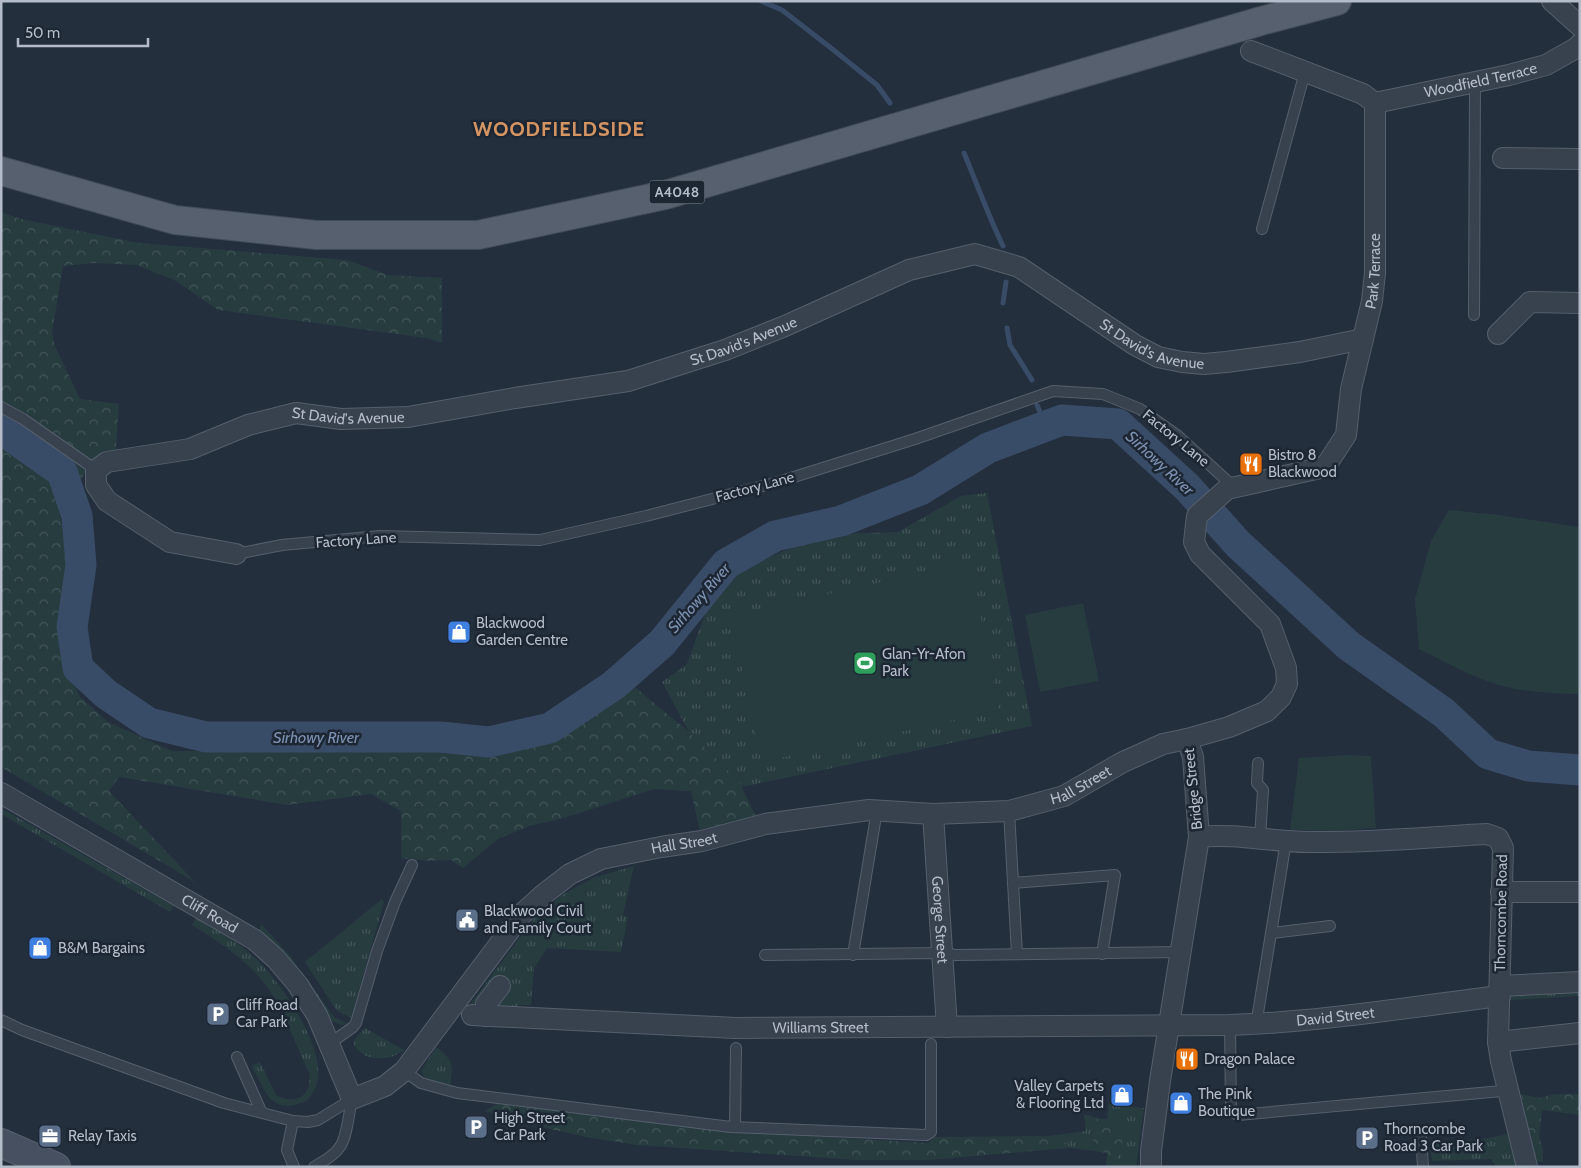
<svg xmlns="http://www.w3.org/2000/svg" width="1581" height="1168" font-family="Cabin,sans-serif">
<defs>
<pattern id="grass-tufts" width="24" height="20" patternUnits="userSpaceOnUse" patternTransform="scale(1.25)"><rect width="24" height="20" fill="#263c3f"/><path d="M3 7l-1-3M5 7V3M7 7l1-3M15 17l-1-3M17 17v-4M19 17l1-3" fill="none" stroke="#435659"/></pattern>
<pattern id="forest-crowns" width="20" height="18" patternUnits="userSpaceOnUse" patternTransform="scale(1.25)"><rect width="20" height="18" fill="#263c3f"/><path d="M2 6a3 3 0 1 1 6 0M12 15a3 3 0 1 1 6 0" fill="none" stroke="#435659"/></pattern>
</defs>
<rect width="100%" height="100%" fill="#242f3e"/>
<g fill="url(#grass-tufts)">
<polygon points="987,493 1032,726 742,787 739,781 689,732 662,682 687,664 717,581 795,546 837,534 898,532 961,496"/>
<polygon points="1,808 174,906 170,912 1,814"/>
<polygon points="634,866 623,915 628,917 621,952 547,948 534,968 531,1005 519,1005 516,1008 469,1006 535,917 562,895 593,878"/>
<polygon points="382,899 384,902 351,1018 337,1011 305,962"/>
<path d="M196,918C215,929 236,940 253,956C279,979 323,1043 318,1079C317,1087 312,1094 308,1100C272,1117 266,1093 252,1066L260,1062L276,1095C295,1106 313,1096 309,1073C298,1049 288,1023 275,999C256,966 223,944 192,925Z"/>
<polygon points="262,925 291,957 334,1017 346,1023 342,1025 331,1021 326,1012 257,932"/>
<polygon points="1580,987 1580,996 1510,1000 1510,995"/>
<path d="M365,1028L404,1050C390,1062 360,1063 353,1042C356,1036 361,1033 365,1028Z"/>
<path d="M436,1047C452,1058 454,1065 450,1085L425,1078L421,1071Z"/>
<polygon points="1109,1104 1144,1108 1136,1167 1106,1167 1106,1162 1116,1160 1120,1128 1107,1119"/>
<polygon points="1084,1114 1097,1118 1093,1135 1094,1151 1069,1148 1067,1143 1049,1136 1086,1131"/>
<path d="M1509,1133L1515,1156L1516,1167H1496L1491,1159L1432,1161L1430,1146L1435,1141C1460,1141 1485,1141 1509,1133Z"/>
</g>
<g fill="url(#forest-crowns)">
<path d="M1,212L21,219L139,243L347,260L388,275L442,278V343L426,338L218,310L176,281L137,265L93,263L63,266L52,332L55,346L80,399L119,404L116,450C86,466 76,485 59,512L71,560L61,617L63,657L80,697L108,722L172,751H477L547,740L636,688L689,732L739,781L755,815L700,832L691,791L654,789L564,818L529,826L498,839L463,868L451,860L427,861L401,858V811L371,794L287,805L119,777L109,791L195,882L1,767Z"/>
<polygon points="1521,1094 1540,1098 1555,1094 1580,1094 1580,1115 1542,1110 1539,1137 1543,1149 1543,1162 1536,1161"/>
<polygon points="498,1103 739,1132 928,1143 934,1137 1049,1136 1067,1143 1069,1148 929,1160 856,1160 637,1145 586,1137 524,1123 485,1111"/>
<polygon points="1097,1118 1107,1119 1120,1128 1123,1147 1116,1161 1106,1162 1107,1153 1094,1151 1093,1135"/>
</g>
<g fill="#263c3f">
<path d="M1449,510L1499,515L1580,527V694C1554,693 1528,693 1503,686C1475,679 1445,662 1419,649L1415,599L1431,541Z"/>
<polygon points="970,562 999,710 762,762 731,616"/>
<polygon points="1083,603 1099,681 1040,692 1025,615"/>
<polygon points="1349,755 1371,756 1376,828 1337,831 1290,830 1299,758"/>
</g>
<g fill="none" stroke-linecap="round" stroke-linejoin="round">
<g stroke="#394c67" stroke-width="5">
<polyline points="761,1 782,10 831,48 877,85 890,103"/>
<path d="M964,153C977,184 988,215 1003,246"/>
<polyline points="1003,303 1006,282"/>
<polyline points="1007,328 1010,345 1032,380"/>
<polyline points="1037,405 1046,426"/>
</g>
<polyline stroke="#394c67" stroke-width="31" points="1,429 62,472 77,516 81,565 72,627 78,668 106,694 149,723 206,737 440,737 489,742 550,728 614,685 662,643 726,564 775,536 841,521 920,490 988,448 1062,420 1118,424 1187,487 1238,544 1349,646 1444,713 1488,754 1528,766 1580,770"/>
<g stroke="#565f6c" stroke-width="12">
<g id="lane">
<polyline points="1262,229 1305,72"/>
<polyline points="1474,315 1475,82"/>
<polyline points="1,407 23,419 96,470"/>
<polyline points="236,554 282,545 380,536 540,540 646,516 778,482 915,439 1053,391 1103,394 1140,409 1178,436 1234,487"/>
<polyline points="1258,763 1257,783 1263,790 1260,838"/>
<polyline points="1009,811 1017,954"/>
<polyline points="1013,883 1115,875 1102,954"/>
<polyline points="1272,933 1330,926"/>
<polyline points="765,955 943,953 956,955 1181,952"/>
<polyline points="853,955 877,810"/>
<polyline points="1,1020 22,1030 224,1103 293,1121 308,1122 318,1120 352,1099"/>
<polyline points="1258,1024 1258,1013 1286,841"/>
<polyline points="1230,1025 1231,1112 1238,1115 1502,1091 1508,1088"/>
<polyline points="329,1044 353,1027 356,1023 377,951 395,902 412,865"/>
<polyline points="237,1057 261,1111"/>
<polyline points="404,1071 421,1083 457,1093 731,1127 926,1135 931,1132 931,1044"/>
<polyline points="293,1121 287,1150 294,1167"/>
<polyline points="735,1127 736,1048"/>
<polyline points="1421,1135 1423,1167"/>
<path d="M314,1167C323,1161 333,1157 339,1148C347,1139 349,1112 352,1099"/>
</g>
</g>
<g stroke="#565f6c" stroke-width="22">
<g id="street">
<polyline points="1552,1 1580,26"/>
<path id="s1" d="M1375,103L1509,75L1546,65L1576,48L1580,44"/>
<polyline points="1503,158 1580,159"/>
<polyline points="1498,334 1530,302 1580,303"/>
<path id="s2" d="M236,554L170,542L107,501L96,485V470L107,462L190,449L248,425L296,413L341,419L408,417L515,398L628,381L725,350L785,326L909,270L975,254L1019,267L1135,345L1158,357L1182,362L1204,364L1226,362L1300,352L1363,339"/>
<path id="s3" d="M1,793L255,940L276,959L298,985L317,1015L352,1099L385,1086L404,1071L522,914L544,894L570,874L601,859L661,847L702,841L765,824L869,810L933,814L1009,811L1064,796L1123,762L1163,744L1187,739L1229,727L1267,711L1281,697L1287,684L1286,668L1270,624L1200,554L1194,542L1197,516L1227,489L1325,467L1346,435L1351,389L1372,301L1375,273V103L1363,94L1251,51"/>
<path id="s4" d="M933,814L947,1027"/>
<path d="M1199,837C1236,833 1272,842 1309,842C1368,843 1428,837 1487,834L1498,838L1503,848L1498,1042L1501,1061L1527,1167"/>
<polyline points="1501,892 1580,892"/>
<polyline points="1500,986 1580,982"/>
<path id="s5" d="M472,1015L736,1028L1230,1025C1320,1022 1410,1007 1500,996"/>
<polyline points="486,1016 486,1004 500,986"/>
<polyline points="1498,1042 1580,1033"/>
<polyline points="1151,1167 1151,1151 1160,1081 1199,837 1193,757 1187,739"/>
</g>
</g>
<g stroke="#565f6c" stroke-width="30">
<polyline id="secondary" points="1,1143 56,1167"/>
</g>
<g stroke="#414a57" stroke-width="30">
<polyline id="primary" points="1,171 175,220 316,235 478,235 665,195 1261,21 1337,1"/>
</g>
<use href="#lane" stroke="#38414e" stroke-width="10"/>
<use href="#street" stroke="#38414e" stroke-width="20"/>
<use href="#secondary" stroke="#465061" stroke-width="28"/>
<use href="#primary" stroke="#56606e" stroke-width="28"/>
</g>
<defs>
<g id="restaurant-square" transform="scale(1.25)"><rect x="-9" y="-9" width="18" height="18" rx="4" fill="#e8710a" stroke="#1d2633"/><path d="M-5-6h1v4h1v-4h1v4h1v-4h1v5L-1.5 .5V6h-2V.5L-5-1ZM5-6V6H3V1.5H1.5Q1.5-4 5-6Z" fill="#fff"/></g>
<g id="shop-square" transform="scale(1.25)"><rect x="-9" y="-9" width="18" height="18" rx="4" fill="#3f7fe0" stroke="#1d2633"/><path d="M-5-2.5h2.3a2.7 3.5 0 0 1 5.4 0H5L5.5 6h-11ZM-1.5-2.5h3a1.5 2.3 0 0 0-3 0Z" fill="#fff"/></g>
<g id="stadium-square" transform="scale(1.25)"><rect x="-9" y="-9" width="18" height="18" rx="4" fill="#2e9e5b" stroke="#1d2633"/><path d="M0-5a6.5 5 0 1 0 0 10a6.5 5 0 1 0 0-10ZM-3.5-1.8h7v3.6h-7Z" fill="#fff"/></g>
<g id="civic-square" transform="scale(1.25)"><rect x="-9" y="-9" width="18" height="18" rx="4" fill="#5c6f8a" stroke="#1d2633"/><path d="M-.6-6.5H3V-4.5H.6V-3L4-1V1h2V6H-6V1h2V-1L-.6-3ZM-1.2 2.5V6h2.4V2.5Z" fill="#fff"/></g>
<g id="parking-square" transform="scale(1.25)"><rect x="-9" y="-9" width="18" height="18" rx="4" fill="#5c6f8a" stroke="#1d2633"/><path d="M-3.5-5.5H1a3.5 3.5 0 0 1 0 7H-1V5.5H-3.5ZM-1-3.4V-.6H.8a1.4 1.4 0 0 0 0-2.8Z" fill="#fff"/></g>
<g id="office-square" transform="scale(1.25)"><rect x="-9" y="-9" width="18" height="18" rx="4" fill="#5c6f8a" stroke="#1d2633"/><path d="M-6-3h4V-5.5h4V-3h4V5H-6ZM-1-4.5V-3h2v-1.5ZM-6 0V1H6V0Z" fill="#fff"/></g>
</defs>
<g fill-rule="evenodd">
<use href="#restaurant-square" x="1251" y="464"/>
<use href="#shop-square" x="459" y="632"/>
<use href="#stadium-square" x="865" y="663"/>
<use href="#civic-square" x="467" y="920"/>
<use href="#shop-square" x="40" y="948"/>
<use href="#parking-square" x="218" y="1014"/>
<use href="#restaurant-square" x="1187" y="1059"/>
<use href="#shop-square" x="1122" y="1095"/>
<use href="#shop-square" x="1181" y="1103"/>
<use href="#parking-square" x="476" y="1127"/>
<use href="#office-square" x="50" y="1136"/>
<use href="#parking-square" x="1367" y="1138"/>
</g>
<g text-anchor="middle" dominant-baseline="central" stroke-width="5" stroke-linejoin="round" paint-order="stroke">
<rect fill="#1d2633" stroke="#878f9c" stroke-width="1" x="649.5" y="180.5" width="55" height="23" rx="4"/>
<g font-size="14" font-weight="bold" fill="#b4bcc9">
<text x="677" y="192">A4048</text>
</g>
<g font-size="15" fill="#b4bcc9" stroke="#1d2633">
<text stroke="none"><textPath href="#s1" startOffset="108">Woodfield Terrace</textPath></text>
<text stroke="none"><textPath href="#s3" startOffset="2108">Park Terrace</textPath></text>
<text stroke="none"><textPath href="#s2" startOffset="844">St David's Avenue</textPath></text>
<text stroke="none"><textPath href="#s2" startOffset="1294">St David's Avenue</textPath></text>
<text stroke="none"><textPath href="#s2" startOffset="439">St David's Avenue</textPath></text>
<text transform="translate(1176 438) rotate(39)">Factory Lane</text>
<text transform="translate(755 487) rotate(-15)">Factory Lane</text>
<text transform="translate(356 540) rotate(-4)">Factory Lane</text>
<text stroke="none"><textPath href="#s3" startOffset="1325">Hall Street</textPath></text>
<text transform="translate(1193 789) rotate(-96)">Bridge Street</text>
<text stroke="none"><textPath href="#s3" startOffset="920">Hall Street</textPath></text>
<text stroke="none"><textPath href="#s3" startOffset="241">Cliff Road</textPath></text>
<text transform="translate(1501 913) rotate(-89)">Thorncombe Road</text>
<text stroke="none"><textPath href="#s4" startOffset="106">George Street</textPath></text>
<text stroke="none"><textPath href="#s5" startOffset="864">David Street</textPath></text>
<text stroke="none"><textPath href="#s5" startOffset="349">Williams Street</textPath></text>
</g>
<g font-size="15" fill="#b4bcc9" stroke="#1d2633" text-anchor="start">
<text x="1268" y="455">Bistro 8<tspan x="1268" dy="17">Blackwood</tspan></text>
<text x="476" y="623">Blackwood<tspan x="476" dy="17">Garden Centre</tspan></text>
<text x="882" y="654">Glan-Yr-Afon<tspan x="882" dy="17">Park</tspan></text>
<text x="484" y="911">Blackwood Civil<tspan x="484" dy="17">and Family Court</tspan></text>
<text x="58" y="948">B&amp;M Bargains</text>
<text x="236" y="1005">Cliff Road<tspan x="236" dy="17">Car Park</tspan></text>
<text x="1204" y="1059">Dragon Palace</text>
<text x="1104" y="1086" text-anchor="end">Valley Carpets<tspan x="1104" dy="17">&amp; Flooring Ltd</tspan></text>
<text x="1198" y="1094">The Pink<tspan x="1198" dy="17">Boutique</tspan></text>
<text x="494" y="1118">High Street<tspan x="494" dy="17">Car Park</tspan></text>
<text x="1384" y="1129">Thorncombe<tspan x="1384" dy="17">Road 3 Car Park</tspan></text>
<text x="68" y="1136">Relay Taxis</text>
</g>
<g font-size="16" font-style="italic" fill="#7c92b1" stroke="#1d2633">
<text transform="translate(1160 463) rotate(43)">Sirhowy River</text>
<text transform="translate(699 598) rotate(-49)">Sirhowy River</text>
<text x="316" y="737">Sirhowy River</text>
</g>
<g font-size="20" font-weight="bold" letter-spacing="1" fill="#d59563" stroke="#1d2633">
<text x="559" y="129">WOODFIELDSIDE</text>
</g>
</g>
<rect width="1581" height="1168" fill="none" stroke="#b4bcc9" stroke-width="5"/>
<path d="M18 38v8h130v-8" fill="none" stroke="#b4bcc9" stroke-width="2.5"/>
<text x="25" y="38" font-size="15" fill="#b4bcc9" stroke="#1d2633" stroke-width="4" paint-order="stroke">50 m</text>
</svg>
